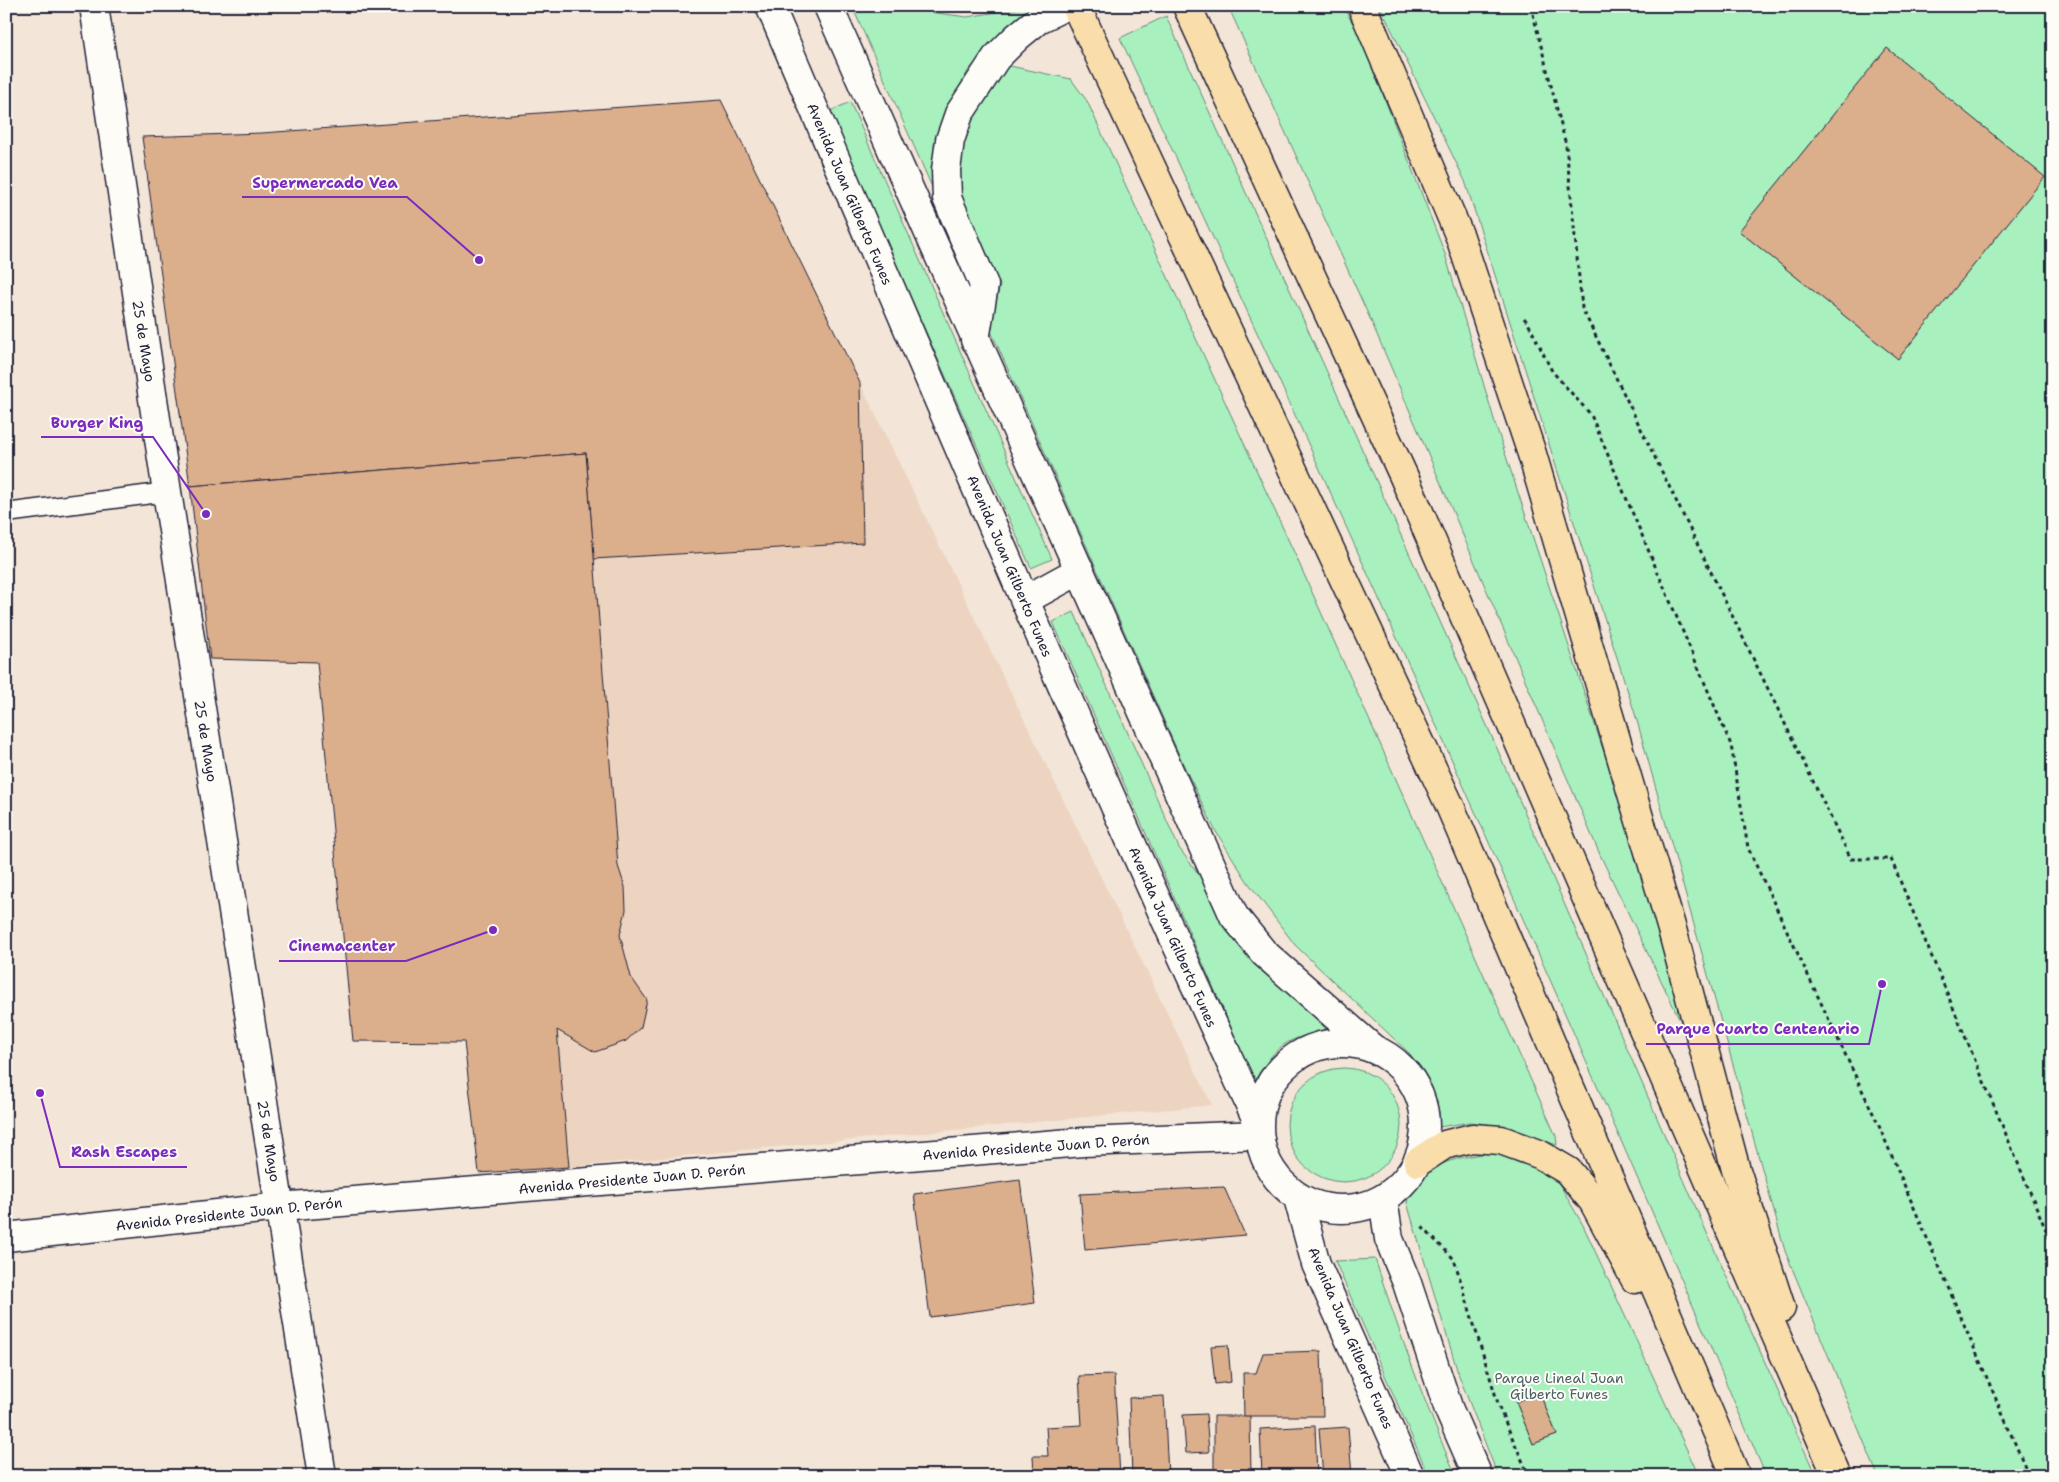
<svg xmlns="http://www.w3.org/2000/svg" width="2059" height="1482" font-family="'Shantell Sans',sans-serif">
<rect width="100%" height="100%" fill="#f3e5d7"/>
<filter id="ink" filterUnits="userSpaceOnUse"><feTurbulence type="fractalNoise" baseFrequency=".02" numOctaves="2"/><feDisplacementMap in="SourceGraphic" scale="10" xChannelSelector="R" yChannelSelector="G"/><feConvolveMatrix kernelMatrix="1 2 1 2 8 2 1 2 1" color-interpolation-filters="sRGB"/></filter>
<g filter="url(#ink)">
<polygon fill="#ecd4c0" points="721,100 860,383 1212,1105 569,1167 479,1173 464,1042 317,662 210,659 190,486 142,137 262,133"/>
<g fill="#a8f0bd" stroke="#65897c">
<polygon points="852,6 909,6 922,11 967,17 1034,6 1008,28 968,71 947,110 936,196"/>
<polygon points="1228,6 1343,6 1361,38 1445,254 1496,426 1637,852 1684,1028 1601,857 1372,323"/>
<polygon points="1380,6 2053,6 2053,1476 1878,1476 1785,1251 1636,717 1465,181"/>
<path d="M1166,16L1489,730L1703,1224L1816,1476H1766C1560,993 1343,514 1120,38Z"/>
<polygon points="1005,65 1071,79 1087,101 1298,561 1556,1136 1557,1145 1501,1126 1471,1122 1439,1127 1439,1112 1432,1087 1410,1054 1295,945 1247,881 1215,830 1185,768 990,329 1000,285 960,193 959,157 967,119"/>
<polygon points="850,102 1052,559 1031,568 828,112"/>
<path d="M1074,612L1179,848L1275,976L1327,1030C1288,1038 1274,1045 1255,1082L1053,622Z"/>
<circle cx="1344" cy="1125" r="57"/>
<path d="M1496,1152L1520,1158L1557,1180L1583,1225L1699,1476H1498L1458,1373L1407,1203C1408,1198 1409,1192 1411,1187C1424,1162 1471,1155 1496,1152Z"/>
<path d="M1375,1259C1399,1332 1425,1405 1456,1476H1429L1335,1261Z"/>
</g>
<g fill="#dbae8c" stroke="#22223b">
<polygon points="1887,48 2045,177 1898,359 1739,231"/>
<polygon points="721,100 860,383 863,543 594,559 586,453 190,486 142,137 262,133"/>
<polygon points="586,453 618,866 625,887 626,910 620,935 631,977 647,1000 641,1027 626,1041 595,1052 557,1030 569,1167 479,1173 464,1042 353,1041 317,662 210,659 190,486"/>
<polygon points="1020,1180 1035,1303 930,1317 914,1194"/>
<polygon points="1224,1187 1245,1235 1085,1250 1080,1194"/>
<polygon points="1228,1345 1231,1382 1215,1384 1211,1346"/>
<polygon points="1321,1351 1323,1416 1250,1416 1244,1418 1243,1373 1256,1373 1263,1353"/>
<polygon points="1114,1375 1120,1476 1034,1476 1033,1456 1048,1456 1046,1427 1082,1425 1079,1376"/>
<polygon points="1539,1392 1557,1435 1533,1444 1516,1402"/>
<polygon points="1164,1396 1168,1476 1132,1476 1129,1398"/>
<polygon points="1206,1414 1209,1452 1186,1453 1183,1415"/>
<polygon points="1214,1416 1250,1416 1251,1476 1214,1476"/>
<polygon points="1315,1426 1317,1476 1262,1476 1260,1429"/>
<polygon points="1348,1427 1352,1476 1323,1476 1319,1429"/>
</g>
<g fill="none" stroke-linecap="round" stroke-linejoin="round">
<g stroke="#22223b" stroke-width="21">
<polyline id="service" points="6,513 167,492"/>
</g>
<g stroke="#22223b" stroke-width="31">
<polyline id="minor" points="94,6 167,492 322,1476"/>
</g>
<g stroke="#22223b" stroke-width="31">
<g id="tertiary">
<path d="M770,6C930,379 1087,754 1258,1122"/>
<path d="M828,6C962,310 1099,612 1234,916L1264,953L1372,1048"/>
<polyline points="975,340 984,285 947,198 946,170 950,140 959,114 996,58 1017,37 1039,19 1065,6"/>
<polyline points="1025,600 1080,570"/>
<circle cx="1342" cy="1126" r="83"/>
<polyline points="1298,1198 1316,1264 1410,1476"/>
<polyline points="1383,1199 1389,1239 1407,1283 1449,1410 1478,1476"/>
<polyline points="6,1237 280,1207 1083,1142 1259,1135"/>
</g>
</g>
<g stroke="#22223b" stroke-width="31">
<g id="trunk">
<polyline points="1076,6 1450,806 1736,1476"/>
<polyline points="1187,6 1404,477 1837,1476"/>
<polyline points="1362,6 1460,237 1532,454 1673,933 1736,1170 1781,1308"/>
<polyline points="1418,1162 1444,1145 1472,1138 1501,1140 1539,1154 1568,1171 1593,1201 1635,1279"/>
</g>
</g>
<g stroke="#22223b" stroke-width="3" stroke-dasharray="4 4" stroke-linecap="butt">
<polyline points="1531,6 1566,145 1582,308 1851,859 1891,859 2053,1247"/>
<polyline points="1524,318 1528,323 1552,371 1591,415 1731,745 1748,848 1879,1126 2029,1476"/>
<polyline points="1422,1227 1454,1259 1500,1410 1529,1476"/>
</g>
<use href="#service" stroke="#fdfcf7" stroke-width="18"/>
<use href="#minor" stroke="#fdfcf7" stroke-width="28"/>
<use href="#tertiary" stroke="#fdfcf7" stroke-width="28"/>
<use href="#trunk" stroke="#f9deab" stroke-width="28"/>
</g>
</g>
<g text-anchor="middle" dominant-baseline="central" stroke-width="4" stroke-linejoin="round" paint-order="stroke">
<g font-size="14" fill="#22223b" stroke="#fdfcf7">
<text transform="translate(850 194) rotate(67)">Avenida Juan Gilberto Funes</text>
<text transform="translate(144 341) rotate(81)">25 de Mayo</text>
<text transform="translate(1010 566) rotate(67)">Avenida Juan Gilberto Funes</text>
<text transform="translate(206 741) rotate(81)">25 de Mayo</text>
<text transform="translate(1173 937) rotate(66)">Avenida Juan Gilberto Funes</text>
<text transform="translate(269 1141) rotate(81)">25 de Mayo</text>
<text transform="translate(1036 1147) rotate(-4)">Avenida Presidente Juan D. Perón</text>
<text transform="translate(632 1179) rotate(-5)">Avenida Presidente Juan D. Perón</text>
<text transform="translate(229 1214) rotate(-6)">Avenida Presidente Juan D. Perón</text>
<text transform="translate(1351 1338) rotate(67)">Avenida Juan Gilberto Funes</text>
</g>
<g font-size="14" fill="#4a6062" stroke="#fdfcf7">
<text x="1559" y="1378">Parque Lineal Juan<tspan x="1559" dy="16">Gilberto Funes</tspan></text>
</g>
</g>
<path fill="none" stroke="#7b2cbf" stroke-width="2" d="M479 260L407 197H242M206 514L153 437H41M493 930L406 961H279M1882 984L1869 1044H1646M40 1093L60 1167H187"/>
<g fill="#7b2cbf" stroke="#fdfcf7" stroke-width="2">
<circle cx="479" cy="260" r="5"/>
<circle cx="206" cy="514" r="5"/>
<circle cx="493" cy="930" r="5"/>
<circle cx="1882" cy="984" r="5"/>
<circle cx="40" cy="1093" r="5"/>
</g>
<g font-size="15" text-anchor="middle" font-weight="bold" fill="#7b2cbf" stroke="#fdfcf7" stroke-width="4" stroke-linejoin="round" paint-order="stroke">
<text x="325" y="188">Supermercado Vea</text>
<text x="97" y="428">Burger King</text>
<text x="342" y="951">Cinemacenter</text>
<text x="1758" y="1034">Parque Cuarto Centenario</text>
<text x="124" y="1157">Rash Escapes</text>
</g>
<rect width="2059" height="1482" fill="none" stroke="#fdfcf7" stroke-width="25"/>
<rect x="12" y="12" width="2034" height="1457" fill="none" stroke="#22223b" stroke-width="2" filter="url(#ink)"/>
</svg>
